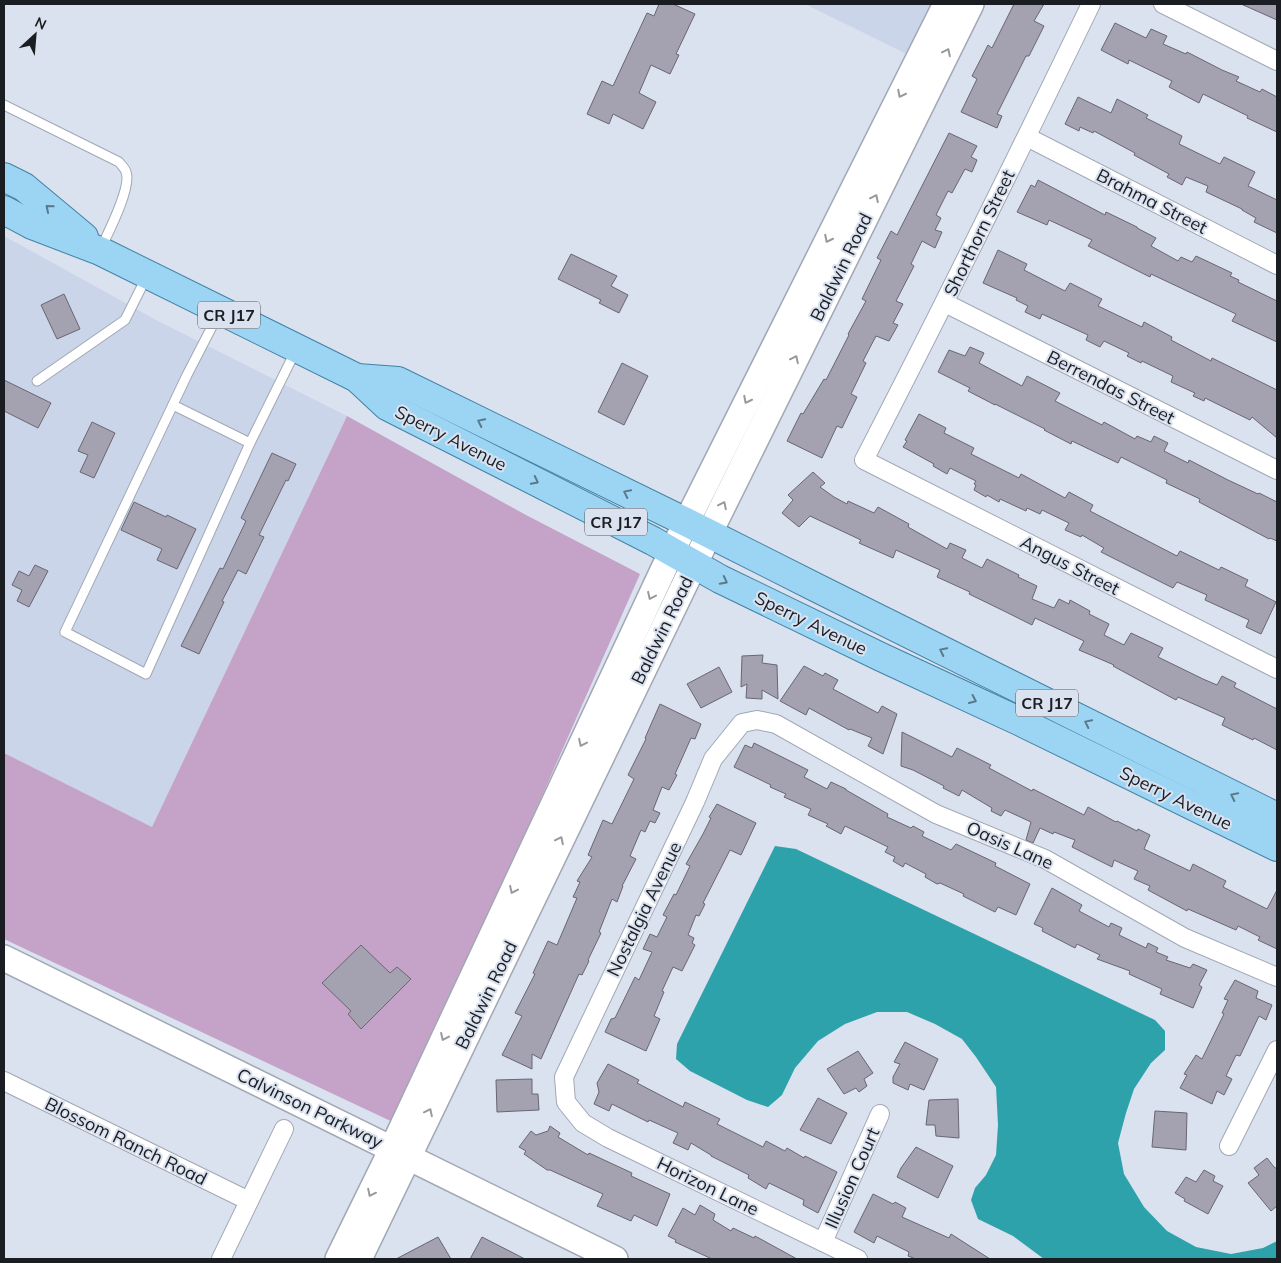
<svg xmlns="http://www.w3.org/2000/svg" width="1281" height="1263" font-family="Mulish,sans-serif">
<rect width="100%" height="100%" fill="#dae1ef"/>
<g fill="#cbd5e9">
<polygon points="805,4 956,4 927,64"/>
<polygon points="4,236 158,321 347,416 152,827 4,753"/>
</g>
<polygon fill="#c5a2c8" points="347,416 526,515 640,574 397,1124 4,939 4,753 152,827"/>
<polygon fill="#2ea2ab" points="775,846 796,849 1155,1020 1165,1031 1165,1050 1151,1063 1134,1089 1126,1113 1118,1143 1124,1174 1144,1207 1167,1231 1196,1247 1231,1254 1263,1248 1277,1241 1277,1259 1044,1259 1013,1236 978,1219 971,1200 975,1188 986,1175 996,1155 998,1125 996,1087 976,1057 962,1039 935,1024 907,1012 877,1012 845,1024 818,1041 795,1068 782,1095 768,1107 747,1100 690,1071 676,1059 677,1044"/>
<g fill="#a4a2b0" stroke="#696673">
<polygon points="659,4 673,4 695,14 676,54 679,55 670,74 651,65 639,93 656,102 643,129 613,114 609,124 587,114 602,81 613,86 647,13 654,16"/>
<polygon points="1014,4 1044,4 1034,21 1044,26 1029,56 1026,56 997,114 1002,116 997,128 961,112 977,79 972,76 988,45 992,48"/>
<polygon points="1241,4 1277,4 1277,20"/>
<polygon points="1115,23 1146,38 1151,29 1167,36 1163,44 1186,54 1187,52 1222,70 1239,77 1236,81 1260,92 1262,89 1277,97 1277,132 1247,118 1248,116 1203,94 1199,103 1169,87 1172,81 1129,60 1128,64 1101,50"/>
<polygon points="1078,97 1111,113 1117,99 1148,115 1146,118 1182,136 1179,144 1220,164 1224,157 1255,172 1248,186 1277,200 1277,233 1254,222 1256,218 1242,210 1242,209 1206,192 1208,186 1186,177 1182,185 1167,177 1169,174 1134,155 1135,153 1094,131 1093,133 1080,127 1079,131 1065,124"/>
<polygon points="949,133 977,146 971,157 977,160 972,172 965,169 952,193 948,191 936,215 941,218 935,230 942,232 935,248 922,241 911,264 914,266 896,301 903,304 893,323 898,325 889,341 876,336 863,361 866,363 851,394 857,397 842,428 837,426 822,458 787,441 801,413 803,414 824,379 826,380 849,335 848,334 866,301 862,299 881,260 877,258 891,231 897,235"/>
<polygon points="1038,180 1105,215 1106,212 1137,227 1137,228 1156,238 1151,246 1178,261 1181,257 1192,262 1196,256 1232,273 1230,276 1239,280 1238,282 1277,301 1277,342 1232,321 1236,314 1151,274 1150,277 1088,246 1092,240 1049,220 1047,225 1017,212 1031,185 1035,187"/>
<polygon points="998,250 1027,264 1024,270 1065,291 1070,283 1102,299 1098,306 1142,327 1144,322 1172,337 1171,340 1211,361 1212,358 1277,390 1277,438 1252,417 1250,420 1205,398 1204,401 1193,396 1195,393 1171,382 1173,376 1142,361 1141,363 1127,356 1129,353 1104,341 1100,347 1086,340 1088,335 1042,314 1040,319 1025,312 1028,306 1016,300 1017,298 983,283"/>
<polygon points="571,254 617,276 611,286 628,295 619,313 599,303 601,300 558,279"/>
<polygon points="64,294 80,329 57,339 41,305"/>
<polygon points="970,347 984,353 979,363 1022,386 1027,376 1060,393 1055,401 1102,425 1104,422 1135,439 1137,436 1151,442 1154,436 1168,443 1164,451 1188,463 1189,460 1228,480 1258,494 1259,493 1277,502 1277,541 1270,538 1269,539 1199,502 1200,499 1166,483 1167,480 1121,457 1118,463 1072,441 1071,444 1044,430 1045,429 995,404 995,405 968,391 970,388 938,372 949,350 965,356"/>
<polygon points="622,363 648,376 624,425 598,412"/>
<polygon points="4,380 51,403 38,428 4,411"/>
<polygon points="919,414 946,428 944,433 974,448 971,454 1019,478 1021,474 1065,498 1069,492 1093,505 1090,511 1177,556 1180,551 1219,570 1221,567 1248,580 1245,586 1276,602 1261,634 1246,627 1249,620 1205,600 1207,595 1177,582 1173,588 1101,552 1104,548 1082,535 1081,537 1065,530 1069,523 1042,510 1040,514 1027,508 1026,511 1000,499 999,502 987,495 986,497 974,490 976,485 974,484 976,481 950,468 947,474 933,466 934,464 903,447 907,441 905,440"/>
<polygon points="92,422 115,433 94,478 80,472 88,455 78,451"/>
<polygon points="272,453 296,464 288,481 286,480 259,535 264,537 246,574 238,570 222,601 224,602 199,654 181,646 220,568 223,569 246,521 241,518"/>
<polygon points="813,472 825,483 820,487 834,497 847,504 848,501 874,513 878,507 909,524 908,527 947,549 950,543 966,550 962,558 982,568 987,559 1019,575 1018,577 1037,586 1032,599 1054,608 1059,599 1069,604 1070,600 1090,611 1089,614 1109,624 1104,635 1124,645 1131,633 1163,648 1158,657 1203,679 1217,685 1222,676 1236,683 1234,687 1277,709 1277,750 1254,738 1253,740 1222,725 1225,718 1178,697 1176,700 1113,666 1114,665 1079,650 1084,641 1035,618 1032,625 1006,612 969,594 970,592 937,577 940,570 896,550 893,558 859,543 861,540 810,516 799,527 782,513 793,500 788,495"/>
<polygon points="134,502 166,517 167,515 196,529 177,569 157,560 162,549 121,530"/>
<polygon points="35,565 48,571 29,607 17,601 22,590 12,585 19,571 29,576"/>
<polygon points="763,655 762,663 777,665 778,699 762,690 762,699 746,698 747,684 741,687 742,656"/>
<polygon points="804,666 823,676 825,673 838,680 833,689 878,713 882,706 897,714 883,754 868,746 872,738 850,729 849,730 809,708 806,715 780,701"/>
<polygon points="719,667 732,692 701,708 687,684"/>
<polygon points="660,704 701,724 695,739 691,738 675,774 677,775 669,790 662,787 653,810 660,813 655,823 650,821 645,832 641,830 630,856 636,859 622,886 623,886 617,902 612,899 599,932 601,933 588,960 589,961 582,975 579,974 541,1059 532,1054 532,1069 502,1055 522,1016 515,1013 535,974 533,973 548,941 557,945 577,898 573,897 580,882 577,881 592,857 588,855 603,820 612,824 634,779 628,775 646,739 645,738"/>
<polygon points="902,732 952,757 957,748 991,765 989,768 1032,791 1033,789 1084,815 1088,807 1116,822 1117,821 1137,831 1138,829 1150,835 1144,849 1190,871 1193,864 1226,881 1223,887 1267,909 1277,890 1277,949 1258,940 1260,937 1238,926 1236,930 1188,909 1187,911 1148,890 1150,886 1134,879 1138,871 1114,860 1112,867 1072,847 1075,840 1054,832 1053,834 1040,828 1033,843 1026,840 1031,822 1005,810 1001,816 991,811 992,808 962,790 959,796 943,788 944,786 913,770 901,766"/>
<polygon points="754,743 808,770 804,777 827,789 831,782 846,789 846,790 888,814 887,817 911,828 913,826 924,832 922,836 951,850 956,844 996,863 995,866 1030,884 1016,915 998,907 995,912 963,896 964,894 940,883 937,884 925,877 926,874 905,863 903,867 893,861 895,857 885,852 888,847 845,826 841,834 826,826 828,824 808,815 811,809 784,797 786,794 770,787 771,785 734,767 745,745 752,748"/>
<polygon points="717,804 756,823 741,855 730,850 703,903 705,904 699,916 696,915 688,935 694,938 692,943 695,945 682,971 673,967 662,991 664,992 654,1016 660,1019 646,1051 605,1032 611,1019 615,1018 635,977 639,980 652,952 643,949 650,934 657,937 667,917 663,915 674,894 676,895 690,866 686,864 703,834 711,818 709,817"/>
<polygon points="1052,888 1082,905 1079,911 1109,927 1111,923 1122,928 1119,935 1146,948 1148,943 1158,948 1156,952 1168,957 1166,960 1190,968 1193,964 1207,970 1199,985 1202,987 1193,1008 1160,994 1162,989 1129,974 1130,971 1097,959 1100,955 1077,944 1075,948 1042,931 1043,928 1034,924"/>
<polygon points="361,945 390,973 397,967 411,979 361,1029 348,1014 351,1011 322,983"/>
<polygon points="1235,980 1258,991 1256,998 1272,1005 1266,1020 1259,1016 1240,1056 1236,1055 1226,1076 1232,1079 1224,1095 1217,1091 1212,1104 1180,1088 1187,1075 1184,1074 1196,1055 1202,1059 1224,1014 1222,1013 1228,1000 1224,999"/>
<polygon points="905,1042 938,1059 924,1090 910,1084 908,1090 893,1083 893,1077 900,1064 894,1062"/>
<polygon points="858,1051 873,1073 864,1079 867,1086 859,1092 856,1088 844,1094 827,1069"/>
<polygon points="608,1064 639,1080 637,1083 683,1107 685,1102 720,1119 717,1124 763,1147 766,1141 785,1151 787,1148 804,1158 805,1156 837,1172 818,1213 803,1205 804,1200 769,1183 766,1189 748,1178 749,1175 711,1156 711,1155 691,1143 688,1150 673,1143 678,1133 649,1120 648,1122 612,1104 609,1111 594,1104 599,1092 597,1083"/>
<polygon points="532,1079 532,1094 538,1094 539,1110 497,1112 496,1080"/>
<polygon points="818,1098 847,1113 831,1144 800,1130"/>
<polygon points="958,1099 959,1138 936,1136 935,1125 926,1125 929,1100"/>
<polygon points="1155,1111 1187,1113 1186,1150 1152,1147"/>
<polygon points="550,1126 560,1133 558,1137 588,1155 589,1153 632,1173 631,1176 670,1194 657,1226 634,1215 631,1221 597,1206 603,1194 550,1170 547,1170 524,1154 526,1151 519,1147 531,1131 536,1135 548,1131"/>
<polygon points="916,1147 953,1166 938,1198 897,1177 901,1168"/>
<polygon points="1267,1158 1274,1167 1277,1169 1277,1206 1271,1211 1248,1183 1259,1175 1254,1168"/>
<polygon points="1204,1170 1215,1176 1213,1181 1223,1186 1208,1214 1184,1201 1185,1199 1175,1193 1186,1177 1196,1182"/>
<polygon points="873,1194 893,1204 895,1202 906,1208 902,1217 949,1238 951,1234 990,1259 916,1259 908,1256 909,1252 877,1236 874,1243 854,1232"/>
<polygon points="700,1205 715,1214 713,1220 731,1231 733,1228 754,1238 755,1236 797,1259 712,1259 675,1242 676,1240 668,1236 683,1208 695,1215"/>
<polygon points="438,1237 451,1259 396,1259"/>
<polygon points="482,1237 525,1259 470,1259"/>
</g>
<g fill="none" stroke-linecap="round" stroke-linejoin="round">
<g stroke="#a1a8b4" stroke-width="11">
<g id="lane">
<path d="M4,105L119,162C121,165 125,168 126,172C132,187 108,233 101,248"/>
<polyline points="219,313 187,375 65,632 146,674 250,443 296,350"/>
<polyline points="37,381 125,320 146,278"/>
<polyline points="173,405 250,443"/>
</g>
</g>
<g stroke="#a1a8b4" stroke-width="20">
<g id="street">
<path d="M1091,4C1017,157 942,309 864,460L1277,669"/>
<polyline points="1163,4 1277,61"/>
<polyline points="1027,137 1277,265"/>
<polyline points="945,303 1277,470"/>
<polyline points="4,1081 249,1201"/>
<polyline points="1229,1146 1277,1050"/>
<polyline points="823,1242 880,1114"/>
<polyline points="221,1259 284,1129"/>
<polyline points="858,1259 608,1138 583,1123 566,1102 564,1077 695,802 713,759 742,723 757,720 776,724 936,814 1045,859 1185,938 1277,977"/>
</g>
</g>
<g stroke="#a1a8b4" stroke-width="28">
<g id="secondary">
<polyline points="4,958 615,1259"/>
<polyline points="338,1259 392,1149 672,551 946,4"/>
<polyline points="359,1259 709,534 971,4"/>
</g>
</g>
<g stroke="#4382a4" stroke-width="30">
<g id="primary">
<polyline points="4,177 24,187 84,237"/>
<polyline points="4,210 32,225 100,251 357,378 387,406 653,541 720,579 881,657 1021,722 1277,847"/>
<polyline points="357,378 398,381 686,522 817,588 1277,817"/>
</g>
</g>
<use href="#lane" stroke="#fff" stroke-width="9"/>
<use href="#street" stroke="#fff" stroke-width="18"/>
<use href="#secondary" stroke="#fff" stroke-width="25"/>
<use href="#primary" stroke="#9bd5f3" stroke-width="28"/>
</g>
<defs><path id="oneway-chevron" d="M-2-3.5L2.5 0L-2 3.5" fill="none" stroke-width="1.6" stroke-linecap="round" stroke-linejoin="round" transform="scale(1.25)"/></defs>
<g stroke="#98999b">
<use href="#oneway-chevron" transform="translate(947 52) rotate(-64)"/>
<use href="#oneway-chevron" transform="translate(901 94) rotate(117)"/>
<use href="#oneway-chevron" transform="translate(875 198) rotate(-64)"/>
<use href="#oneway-chevron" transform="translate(828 239) rotate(117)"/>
<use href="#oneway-chevron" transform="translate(795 359) rotate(-64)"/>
<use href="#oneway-chevron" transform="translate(747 400) rotate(117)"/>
<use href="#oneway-chevron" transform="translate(723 505) rotate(-64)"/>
<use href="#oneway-chevron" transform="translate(651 596) rotate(115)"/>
<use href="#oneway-chevron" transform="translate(582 743) rotate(115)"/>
<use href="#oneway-chevron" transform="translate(560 840) rotate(-64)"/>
<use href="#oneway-chevron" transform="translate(513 890) rotate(115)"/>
<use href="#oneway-chevron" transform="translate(444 1037) rotate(115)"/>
<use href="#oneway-chevron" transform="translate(429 1112) rotate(-64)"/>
<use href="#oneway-chevron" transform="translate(371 1193) rotate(116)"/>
</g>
<g stroke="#5a798a">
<use href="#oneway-chevron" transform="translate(49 208) rotate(-140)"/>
<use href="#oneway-chevron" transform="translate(481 422) rotate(-154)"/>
<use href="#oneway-chevron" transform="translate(535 481) rotate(27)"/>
<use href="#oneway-chevron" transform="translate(627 493) rotate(-154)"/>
<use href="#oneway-chevron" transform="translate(724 581) rotate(27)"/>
<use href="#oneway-chevron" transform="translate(943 651) rotate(-154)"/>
<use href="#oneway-chevron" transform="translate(973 700) rotate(25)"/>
<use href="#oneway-chevron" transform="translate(1088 723) rotate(-154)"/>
<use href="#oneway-chevron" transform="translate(1234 796) rotate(-154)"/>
</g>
<g text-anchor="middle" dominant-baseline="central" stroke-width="4" stroke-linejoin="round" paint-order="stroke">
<g fill="#dae1ef" stroke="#54585f" stroke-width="1">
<rect x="198" y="301.5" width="62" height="27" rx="4"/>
<rect x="585" y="508.5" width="62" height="27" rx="4"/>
<rect x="1016" y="689.5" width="62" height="27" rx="4"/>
</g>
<g font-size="16" font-weight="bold" fill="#1a1d21">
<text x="229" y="315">CR J17</text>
<text x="616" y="522">CR J17</text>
<text x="1047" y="703">CR J17</text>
</g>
<g font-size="18" fill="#1a1d21" stroke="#dae1ef">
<text transform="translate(1152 201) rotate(27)">Brahma Street</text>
<text transform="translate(979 233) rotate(-64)">Shorthorn Street</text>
<text transform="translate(841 267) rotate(-64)">Baldwin Road</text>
<text transform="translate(1111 387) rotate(27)">Berrendas Street</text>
<text transform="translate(451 438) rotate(27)">Sperry Avenue</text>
<text transform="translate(1070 565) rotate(27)">Angus Street</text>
<text transform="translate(811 623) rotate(26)">Sperry Avenue</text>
<text transform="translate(662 630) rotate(-64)">Baldwin Road</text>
<text transform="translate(1176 798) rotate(26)">Sperry Avenue</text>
<text transform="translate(1010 845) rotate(24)">Oasis Lane</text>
<text transform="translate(644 909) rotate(-64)">Nostalgia Avenue</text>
<text transform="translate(486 995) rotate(-64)">Baldwin Road</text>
<text transform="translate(310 1108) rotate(26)">Calvinson Parkway</text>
<text transform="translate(126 1141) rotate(26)">Blossom Ranch Road</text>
<text transform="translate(852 1178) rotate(-66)">Illusion Court</text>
<text transform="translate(708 1186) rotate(26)">Horizon Lane</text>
</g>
</g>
<rect width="1281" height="1263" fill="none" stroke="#1a1d21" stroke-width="10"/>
<g transform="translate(35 35) rotate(26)" stroke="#dae1ef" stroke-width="4" paint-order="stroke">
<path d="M0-4L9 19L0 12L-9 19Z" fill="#1a1d21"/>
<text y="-8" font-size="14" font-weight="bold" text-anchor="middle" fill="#1a1d21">N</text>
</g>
</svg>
